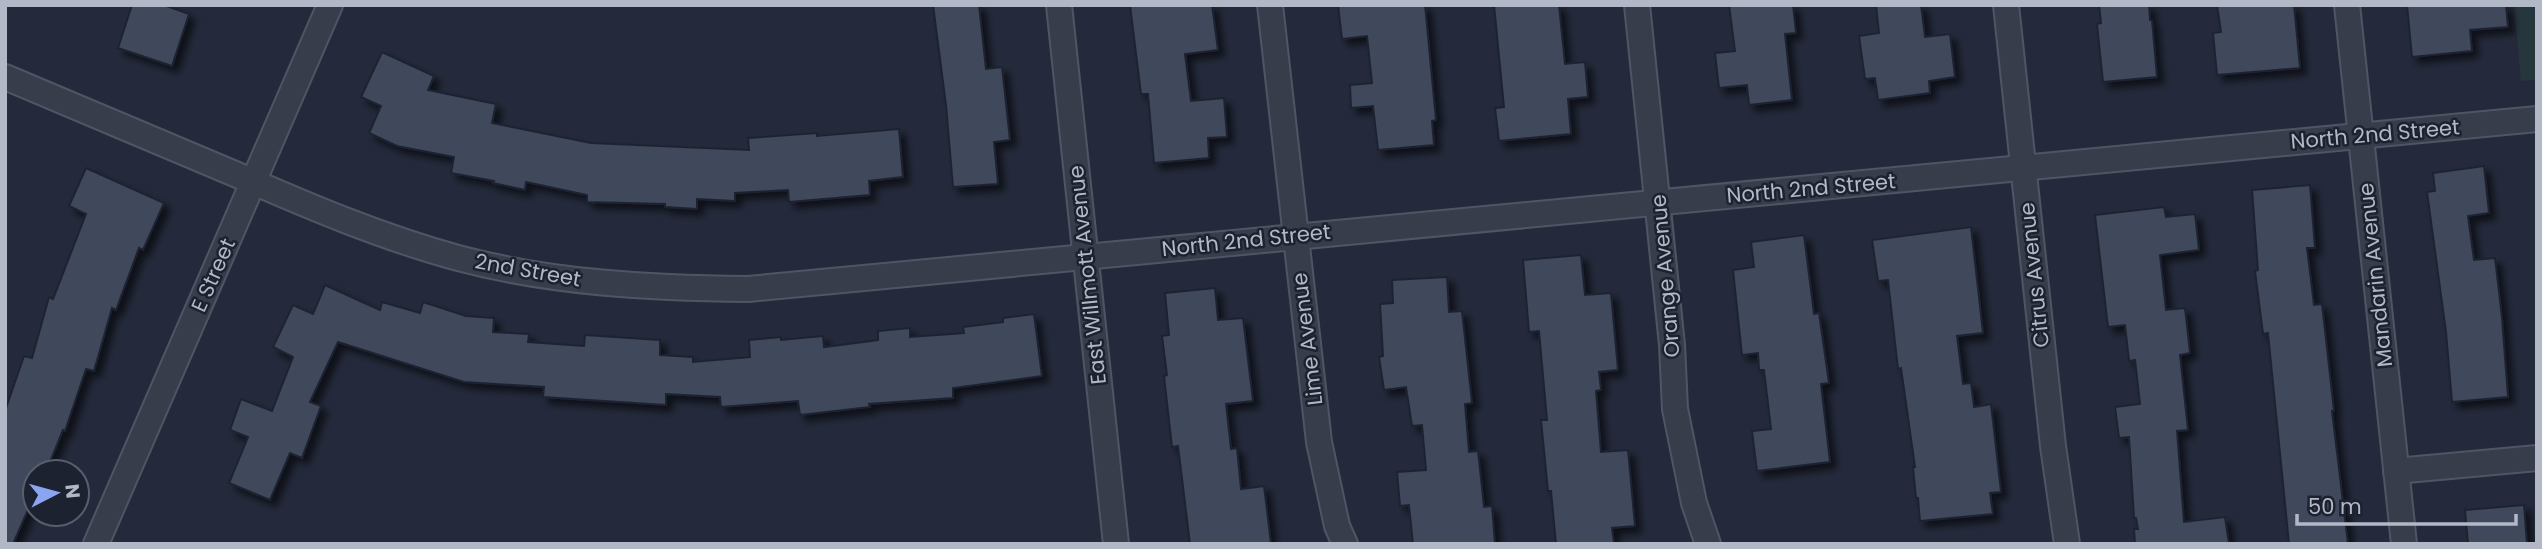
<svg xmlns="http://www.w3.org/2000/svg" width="2542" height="549" font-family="Poppins,sans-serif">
<defs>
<filter id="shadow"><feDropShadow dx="6" dy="6" stdDeviation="3.5" flood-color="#0009"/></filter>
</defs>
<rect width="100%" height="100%" fill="#242a3b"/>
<polygon fill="#26363c" points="2514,5 2537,5 2537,80 2521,81"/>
<g fill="#40485b" stroke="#1f2432" stroke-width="2" filter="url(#shadow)">
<polygon points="132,5 164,5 189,14 172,66 118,48"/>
<polygon points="933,5 979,5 986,69 1002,67 1010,140 994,142 998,184 953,187 946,105"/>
<polygon points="1130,5 1212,5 1218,50 1185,54 1191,101 1224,98 1227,137 1208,138 1209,158 1154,163 1148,94 1141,94"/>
<polygon points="1338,5 1425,5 1436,120 1432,121 1434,145 1378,150 1373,106 1351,108 1350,85 1372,83 1367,36 1342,39"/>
<polygon points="1494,5 1559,5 1565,64 1585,62 1588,97 1568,99 1571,134 1499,141 1495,108 1504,107"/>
<polygon points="1729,5 1793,5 1796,33 1785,34 1792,100 1749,105 1747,85 1719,88 1715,53 1735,51"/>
<polygon points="1876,5 1921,5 1925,37 1950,34 1955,77 1929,81 1930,93 1878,100 1875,78 1865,79 1859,36 1879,33"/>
<polygon points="2099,5 2149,5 2150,20 2152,20 2157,77 2103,82 2097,24 2101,23"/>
<polygon points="2217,5 2294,5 2300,68 2217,75 2213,33 2221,32"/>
<polygon points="2407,5 2506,5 2508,27 2470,30 2472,51 2412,57"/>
<polygon points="382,52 434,76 428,90 496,104 492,123 591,143 749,150 748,138 817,133 817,136 899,129 903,177 869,181 870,195 789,202 788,190 735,193 735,201 697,199 697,209 665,207 665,204 587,202 587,195 526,182 525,190 493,183 494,181 451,173 454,157 397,146 369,133 381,106 361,97"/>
<polygon points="2484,166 2489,213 2468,216 2474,260 2495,258 2502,318 2508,397 2452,402 2446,332 2427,192 2435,191 2433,173"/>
<polygon points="86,168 164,203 143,250 139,248 116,310 112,308 94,371 86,369 65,431 63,430 46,472 35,472 35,494 13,544 5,544 5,411 24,356 32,358 49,297 53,299 86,214 69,206"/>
<polygon points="2310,185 2315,248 2307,248 2314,305 2322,304 2334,411 2332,411 2348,544 2289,544 2268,333 2263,334 2255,271 2258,270 2252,190"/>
<polygon points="2164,207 2166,217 2195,214 2199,250 2160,255 2166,310 2185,308 2190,353 2180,355 2188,430 2177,431 2184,522 2225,517 2229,544 2135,544 2134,529 2138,529 2136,518 2134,518 2129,437 2119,438 2115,407 2140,404 2135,360 2129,361 2125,325 2108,327 2095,215"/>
<polygon points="1971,227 1983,333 1957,336 1963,384 1971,383 1974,407 1991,404 2001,492 1990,493 1993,514 1920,521 1918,498 1916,498 1913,467 1915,467 1901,368 1898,369 1888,280 1878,281 1872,240"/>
<polygon points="1804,235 1814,314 1819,313 1829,383 1821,384 1830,462 1757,471 1752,431 1771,429 1764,370 1759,370 1758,353 1742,355 1733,270 1754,267 1751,242"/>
<polygon points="1581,255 1585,295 1611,293 1618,370 1599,372 1601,390 1596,391 1601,452 1628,450 1635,526 1612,528 1614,544 1556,544 1551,491 1548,491 1541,420 1547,420 1539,331 1529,332 1523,260"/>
<polygon points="1447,277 1449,312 1462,311 1472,403 1465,404 1469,452 1478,451 1484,507 1492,506 1495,544 1413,544 1409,505 1400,506 1397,472 1426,470 1422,425 1412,426 1406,387 1384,390 1379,357 1383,356 1380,304 1393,303 1392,280"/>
<polygon points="325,285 380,310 382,302 420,313 423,302 466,316 494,318 493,332 529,334 528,342 584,346 585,335 660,340 660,355 693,357 693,362 750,357 749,340 781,337 781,340 823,336 824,347 878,340 878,331 910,328 910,337 964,333 963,327 1003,322 1003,318 1034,314 1042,376 953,388 953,398 869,404 870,407 800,415 798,401 721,407 720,397 666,394 666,405 543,397 544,387 464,382 338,342 310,402 321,406 302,458 290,453 270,500 229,483 248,437 230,430 241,399 272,411 293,357 273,347 293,305 313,314"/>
<polygon points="1215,288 1218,320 1243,318 1253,401 1226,404 1231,449 1237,448 1241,489 1264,486 1271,544 1190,544 1178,446 1172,447 1164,376 1167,375 1162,336 1169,335 1165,293"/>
<polygon points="2524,505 2527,544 2468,544 2465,510"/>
</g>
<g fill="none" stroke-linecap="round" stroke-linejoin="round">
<g stroke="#505563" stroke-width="28">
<g id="street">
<polyline points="1059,5 1116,544"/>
<polyline points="1270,5 1319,442 1337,526 1345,544"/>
<polyline points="1637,5 1672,345 1675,409 1694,503 1708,544"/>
<polyline points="2006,5 2053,446 2067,544"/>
<polyline points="2347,5 2404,544"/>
<path d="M5,77C82,109 158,142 235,174C308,206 381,237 458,258C552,283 651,288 748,289L2537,119"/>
<polyline points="2396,471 2537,458"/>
<polyline points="96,544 330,5"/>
</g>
</g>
<use href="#street" stroke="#383d4b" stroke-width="24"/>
</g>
<g text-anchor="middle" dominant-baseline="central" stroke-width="5" stroke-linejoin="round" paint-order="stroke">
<g font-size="21" fill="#b3b8c7" stroke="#1d2230">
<text transform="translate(2375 134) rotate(-5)">North 2nd Street</text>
<text transform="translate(1811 188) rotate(-5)">North 2nd Street</text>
<text transform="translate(1246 240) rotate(-6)">North 2nd Street</text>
<text transform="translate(528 270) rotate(10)">2nd Street</text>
<text transform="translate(213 275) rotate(-66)">E Street</text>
<text transform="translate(1087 275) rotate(-96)">East Willmott Avenue</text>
<text transform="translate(2034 275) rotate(-96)">Citrus Avenue</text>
<text transform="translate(2375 275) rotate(-96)">Mandarin Avenue</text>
<text transform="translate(1665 276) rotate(-95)">Orange Avenue</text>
<text transform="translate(1307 339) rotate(-97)">Lime Avenue</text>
</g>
</g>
<rect width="2542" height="549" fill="none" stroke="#b3b8c7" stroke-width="14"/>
<g transform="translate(56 493) rotate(84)"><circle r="33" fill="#1d2230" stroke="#595e6c" stroke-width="2"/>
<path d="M0-5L12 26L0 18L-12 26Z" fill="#8ca5f2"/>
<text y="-10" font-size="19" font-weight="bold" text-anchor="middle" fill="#b3b8c7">N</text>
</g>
<path d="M2297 514v10h219v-10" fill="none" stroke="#b3b8c7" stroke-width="3.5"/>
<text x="2308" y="514" font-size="21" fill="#b3b8c7" stroke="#1d2230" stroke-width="5" paint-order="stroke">50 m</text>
</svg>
